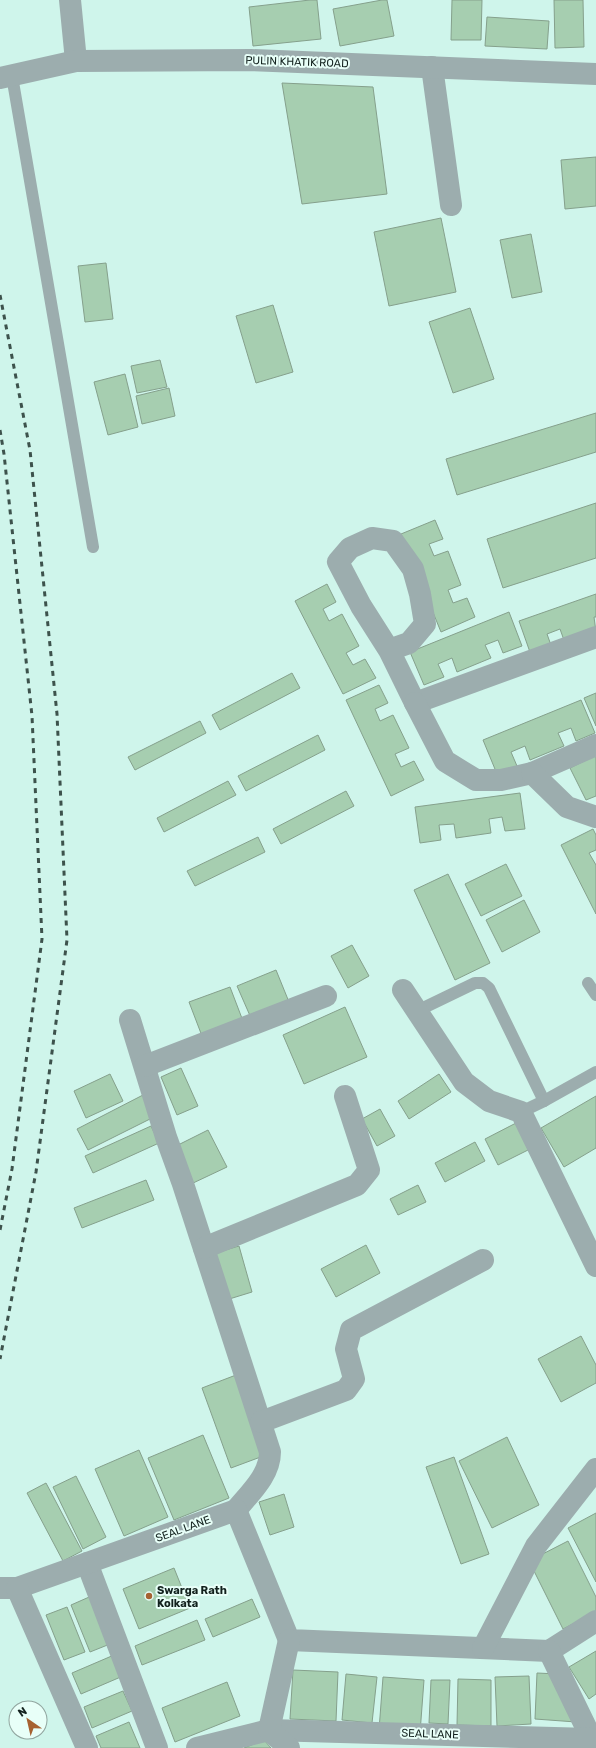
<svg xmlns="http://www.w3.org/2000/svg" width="596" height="1748" font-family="Rubik,sans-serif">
<rect width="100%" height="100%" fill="#cff5eb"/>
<g fill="#a6ceb0" stroke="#85a08c">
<polygon points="310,0 317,0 321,39 253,46 249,7"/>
<polygon points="382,0 387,0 394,36 340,46 333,9"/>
<polygon points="452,0 482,0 481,40 451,40"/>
<polygon points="554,0 583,0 584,47 555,48"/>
<polygon points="487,17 549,21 547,49 485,46"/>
<polygon points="282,83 373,87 387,194 302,204"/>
<polygon points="596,157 596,206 565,209 561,160"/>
<polygon points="441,218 456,292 389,306 374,232"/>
<polygon points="531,234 542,292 512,298 500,240"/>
<polygon points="106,263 113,319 85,322 78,266"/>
<polygon points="273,305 293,372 256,383 236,316"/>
<polygon points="470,308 494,379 453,393 429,322"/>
<polygon points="160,360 167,387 137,393 131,366"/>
<polygon points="125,374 138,427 108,435 94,382"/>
<polygon points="169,388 175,416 142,424 136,396"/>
<polygon points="596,413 596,452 457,495 446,459"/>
<polygon points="596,503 596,558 503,588 487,539"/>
<polygon points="435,520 443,539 429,544 434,556 448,551 461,585 448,590 453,603 467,598 475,617 441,632 401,534"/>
<polygon points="327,584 336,602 323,609 329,621 342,614 359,646 346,653 353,665 365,659 376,678 343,694 295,601"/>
<polygon points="596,594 596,617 594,617 596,632 565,643 560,629 547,634 552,648 531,655 519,621"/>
<polygon points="509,612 522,646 503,653 498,640 485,645 491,658 457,672 452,658 438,664 444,677 424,685 410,652"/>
<polygon points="292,673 300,688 220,730 212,715"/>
<polygon points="379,685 388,703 375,709 380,721 393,715 409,748 395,754 401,767 414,761 424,780 391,796 346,700"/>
<polygon points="596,693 596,726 584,698"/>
<polygon points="581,700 595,733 576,741 571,728 558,733 564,746 530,760 525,746 511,752 517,766 497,774 483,740"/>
<polygon points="200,721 206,733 135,770 128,757"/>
<polygon points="318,735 325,750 246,791 238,776"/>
<polygon points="596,755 596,796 586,800 570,768"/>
<polygon points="228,781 236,795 164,832 157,818"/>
<polygon points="346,791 354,806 281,844 273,829"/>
<polygon points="520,793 525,829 505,831 502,817 489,819 491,833 456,838 454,824 439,825 441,840 420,843 415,807"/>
<polygon points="593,829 596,835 596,850 589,853 596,865 596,914 561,845"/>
<polygon points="258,837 265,852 195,886 187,871"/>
<polygon points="506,864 522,896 481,916 465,884"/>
<polygon points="448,874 490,963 455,980 414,890"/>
<polygon points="524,900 540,932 502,952 486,920"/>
<polygon points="352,945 369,976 348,988 331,956"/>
<polygon points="276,970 289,1002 251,1018 237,986"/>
<polygon points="230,987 243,1021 202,1036 189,1002"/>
<polygon points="345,1007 367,1057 304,1084 283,1035"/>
<polygon points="181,1068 198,1106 177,1115 161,1077"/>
<polygon points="110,1074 123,1101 86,1118 74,1091"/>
<polygon points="439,1074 451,1092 409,1119 398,1101"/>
<polygon points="143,1095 154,1117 88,1150 77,1129"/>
<polygon points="596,1096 596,1148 564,1167 541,1128"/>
<polygon points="380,1109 395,1136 377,1146 362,1119"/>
<polygon points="518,1122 532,1148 498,1165 485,1139"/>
<polygon points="151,1126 159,1143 93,1173 85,1156"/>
<polygon points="208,1130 227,1167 191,1184 172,1148"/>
<polygon points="475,1142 485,1161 445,1182 435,1163"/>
<polygon points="146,1180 154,1200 82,1228 74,1208"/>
<polygon points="418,1185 426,1202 398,1215 390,1199"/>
<polygon points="366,1245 380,1273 336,1297 321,1269"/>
<polygon points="239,1246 252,1292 226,1300 212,1254"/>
<polygon points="581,1336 596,1365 596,1383 561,1402 538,1359"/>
<polygon points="236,1375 266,1455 231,1468 202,1388"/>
<polygon points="203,1435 229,1498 174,1520 148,1458"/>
<polygon points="507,1437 539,1505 492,1528 459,1461"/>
<polygon points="139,1450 168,1517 124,1536 95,1469"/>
<polygon points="454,1457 489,1554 461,1564 426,1467"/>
<polygon points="76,1476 106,1537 83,1549 53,1487"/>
<polygon points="46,1483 82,1551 63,1561 27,1493"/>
<polygon points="284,1494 294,1527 270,1535 259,1502"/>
<polygon points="596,1513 596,1582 568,1528"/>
<polygon points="568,1541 596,1597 596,1612 563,1629 529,1561"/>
<polygon points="174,1568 190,1608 139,1629 123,1589"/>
<polygon points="96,1594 115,1642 90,1652 71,1605"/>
<polygon points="252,1599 260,1617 213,1637 205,1619"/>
<polygon points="67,1607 85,1652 64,1660 46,1615"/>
<polygon points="197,1620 205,1640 142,1665 135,1646"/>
<polygon points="596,1651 596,1694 589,1699 569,1667"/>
<polygon points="114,1655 123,1676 81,1694 72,1673"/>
<polygon points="293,1670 338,1672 336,1721 290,1719"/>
<polygon points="537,1673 558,1674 576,1722 535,1719"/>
<polygon points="346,1674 377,1677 372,1723 342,1720"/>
<polygon points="529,1676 531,1724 497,1726 495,1677"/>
<polygon points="383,1677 424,1680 420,1733 379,1730"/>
<polygon points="458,1679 491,1680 491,1726 457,1725"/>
<polygon points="431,1680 450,1680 448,1724 429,1723"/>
<polygon points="227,1682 240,1716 175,1742 162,1708"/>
<polygon points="123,1691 132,1711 92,1728 84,1707"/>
<polygon points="129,1722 140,1748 101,1748 96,1736"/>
<polygon points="264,1740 271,1748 244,1748"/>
</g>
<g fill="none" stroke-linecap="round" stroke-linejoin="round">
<g stroke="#9cadae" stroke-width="12">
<polyline points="12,76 93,547"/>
<polyline points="588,983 596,995"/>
<polyline points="417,1011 475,983 483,983 489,988 544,1101"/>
<polyline points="521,1112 544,1101 596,1072"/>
</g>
<g stroke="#9cadae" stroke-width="22">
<polyline points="70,0 76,61"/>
<polyline points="432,67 451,205"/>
<polyline points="389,650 409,643 425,624 420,594 413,569 393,541 372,538 350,548 338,562 361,606 389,650 415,703 596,637"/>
<polyline points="415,703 445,761 476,780 501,780 532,773 596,745"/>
<polyline points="532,773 567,807 596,817"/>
<polyline points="403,990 464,1082 489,1101 521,1112 596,1266"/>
<path d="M130,1020L166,1137L183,1184L270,1452C270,1475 250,1493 236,1510"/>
<polyline points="145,1066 326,996"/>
<polyline points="204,1248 357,1185 369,1170 345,1096"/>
<polyline points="261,1422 346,1390 354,1379 346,1349 351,1330 483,1260"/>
<polyline points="87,1563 157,1748"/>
<polyline points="0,1588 17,1588 236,1510 289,1640 549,1651 596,1621"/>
<polyline points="17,1588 87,1748"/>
<polyline points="483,1648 536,1546 596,1469"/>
<polyline points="549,1651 596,1748"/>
<polyline points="197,1748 269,1730 591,1739"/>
<polyline points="289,1748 269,1730 289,1640"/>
</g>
<polyline stroke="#9cadae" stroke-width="22" points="0,78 76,61 251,60 596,74"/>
<g stroke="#3d524c" stroke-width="3" stroke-dasharray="5 5" stroke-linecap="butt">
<polyline points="0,295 30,450 57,714 67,940 36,1172 0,1359"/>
<polyline points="0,430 4,454 32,716 42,939 12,1169 0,1230"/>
</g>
</g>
<circle fill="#a66231" stroke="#e8fff8" stroke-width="1.5" cx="149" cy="1596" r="4"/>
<g text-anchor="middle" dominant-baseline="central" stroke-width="4" stroke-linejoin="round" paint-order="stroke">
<g font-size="11" fill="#12211d" stroke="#e8fff8">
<text transform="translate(297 62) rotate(2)">PULIN KHATIK ROAD</text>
<text transform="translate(183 1529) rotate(-20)">SEAL LANE</text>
<text transform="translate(430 1734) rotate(2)">SEAL LANE</text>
</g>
<g font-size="11" font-weight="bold" fill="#12211d" stroke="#e8fff8" text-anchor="start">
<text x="157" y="1590">Swarga Rath<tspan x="157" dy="13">Kolkata</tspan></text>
</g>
</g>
<g transform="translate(28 1720) rotate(326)"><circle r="19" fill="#e8fff8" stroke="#92a6a0"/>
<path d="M0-3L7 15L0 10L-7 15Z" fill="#a66231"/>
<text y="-6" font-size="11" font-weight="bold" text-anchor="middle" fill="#12211d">N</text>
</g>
</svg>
